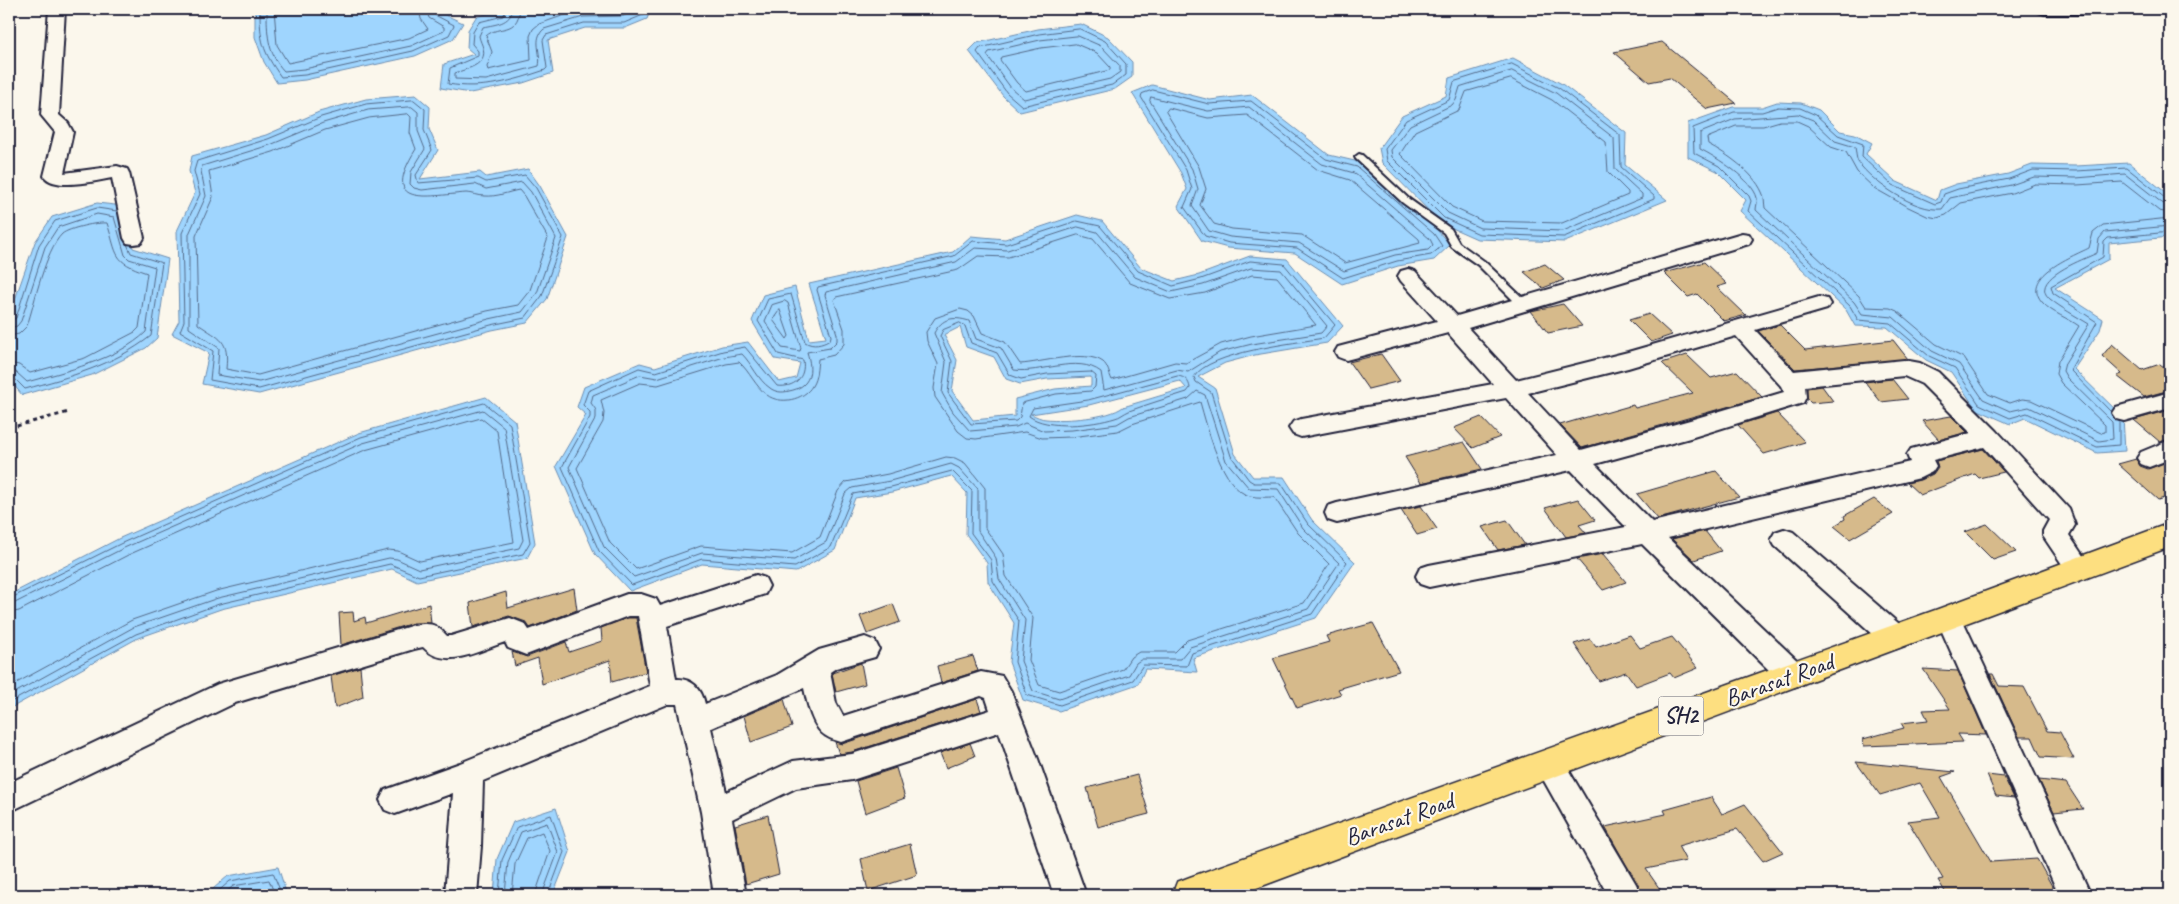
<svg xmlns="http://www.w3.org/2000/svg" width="2179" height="904" font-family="Caveat,sans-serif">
<rect width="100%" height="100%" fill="#fbf7ec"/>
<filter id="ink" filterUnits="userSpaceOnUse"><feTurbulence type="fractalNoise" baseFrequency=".02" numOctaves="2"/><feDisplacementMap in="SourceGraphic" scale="10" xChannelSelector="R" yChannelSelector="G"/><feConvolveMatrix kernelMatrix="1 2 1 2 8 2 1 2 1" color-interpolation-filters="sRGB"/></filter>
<g filter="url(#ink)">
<g fill="#9fd5fe" stroke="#6d8db0" fill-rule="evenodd">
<polygon points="255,9 437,9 437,11 463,23 453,39 415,56 305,80 277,83 264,62 255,37"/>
<polygon points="505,9 651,9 647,19 625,28 585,28 548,40 553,73 523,83 470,93 441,88 444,64 474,54 467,48 468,30 476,17"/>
<polygon points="1081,24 1108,37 1132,62 1132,77 1115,89 1020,112 1003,96 969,51 977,43 1038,29"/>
<polygon points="1513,58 1562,84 1626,133 1625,165 1667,200 1565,242 1477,239 1441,223 1382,163 1379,148 1402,116 1446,96 1449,78"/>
<polygon points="1152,85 1210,100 1252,95 1329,155 1359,162 1438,231 1450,245 1434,260 1398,266 1342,284 1295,253 1228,248 1202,241 1178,206 1187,189 1181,173 1132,93"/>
<polygon points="416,95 430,107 429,129 438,150 420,179 480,172 486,177 528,169 540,186 568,237 547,299 527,323 492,330 259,394 202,384 209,353 172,334 179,321 177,231 195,193 189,171 192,156 266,135 319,112 366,99"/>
<polygon points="1777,102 1801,103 1819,110 1840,131 1855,134 1872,143 1866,154 1895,181 1937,200 1940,190 1956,184 2008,174 2032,165 2076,166 2129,163 2170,196 2170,237 2109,243 2109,259 2055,288 2103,319 2100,330 2074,369 2123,417 2125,451 2097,453 2025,418 2010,424 1976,409 1951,372 1926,360 1887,327 1855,326 1846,310 1740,211 1746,200 1717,171 1688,157 1688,123 1733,107 1762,107"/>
<polygon points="97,203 124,206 133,248 168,259 157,338 146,348 92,375 22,395 9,379 9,330 13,305 35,242 52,217"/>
<path d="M1077,215L1102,221L1141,268L1174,281L1199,275L1250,256L1287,259L1343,326L1327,343L1255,355L1225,363L1198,377L1215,388L1235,454L1253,477H1284L1312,520L1355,562L1316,618L1193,658L1197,672L1145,669L1138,684L1059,711L1023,700L1009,662L1014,623L988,582L987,563L966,534L967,493L951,476L892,492L855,498L835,550L796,572L702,564L630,591L595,554L556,466L586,415L577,407L584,387L640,363L655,367L722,346L748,342L779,382L796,378L800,363L775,359L752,321L763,295L795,287L809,340L826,338L809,284L953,252L971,236L1005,239ZM960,327L966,347L994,357L1006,379L1020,384L1047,379L1091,377V386L1055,389L1015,399V416L973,420L952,391L957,360L944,335ZM1180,381L1186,388L1123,407C1109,418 1065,421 1046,419C1041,419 1036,416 1031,414L1089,405Z"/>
<polygon points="486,397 515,421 535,543 527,558 417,581 392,569 221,609 138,638 9,709 9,595 120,538 359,433"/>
<polygon points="556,808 570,852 553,895 494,895 497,859 513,822"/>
<polygon points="278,867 287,895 206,895 228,876"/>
</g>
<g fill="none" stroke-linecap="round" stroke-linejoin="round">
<g stroke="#546a89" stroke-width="1">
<path d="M260,9C260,41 262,50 281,77L305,75L413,51L449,35L454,25L435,15L432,9"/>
<path d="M267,9C267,32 267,53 284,71L304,69L411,46L444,31V27L429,18L426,9"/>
<polyline points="274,9 277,45 288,63 409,38 428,29 421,19 419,9"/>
<path d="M507,9L503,16L479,22L473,32L472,44L478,51V56L450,68L448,84C482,90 513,81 545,70L547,68L543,40L546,35L584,23H624L643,15L646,9"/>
<path d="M513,9C510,24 496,24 483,27L479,36C480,41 482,44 483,48C488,65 466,69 455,73V79L486,80L539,66C542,53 532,39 544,29L583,17L623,16L639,9"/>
<path d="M520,9C517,36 499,24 486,36L492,52L487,67L488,70L531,60L530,36L533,29L539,24L582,9H622"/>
<polygon points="1080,29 1105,41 1126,64 1126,75 1112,85 1022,106 1007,93 977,52 980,48 1039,34"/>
<polygon points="1078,36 1101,46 1120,66 1120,72 1110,79 1024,99 1011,88 987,55 989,52 1040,40"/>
<polygon points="1076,44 1097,53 1110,67 1110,70 1026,91 1017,83 1000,60 1001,57 1041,48"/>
<polygon points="1512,64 1559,88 1620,135 1621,167 1654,196 1654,199 1564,237 1479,234 1444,218 1387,161 1385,149 1406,120 1449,100 1454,82"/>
<polygon points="1512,71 1556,93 1614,138 1615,169 1642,194 1642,198 1563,231 1480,228 1448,213 1392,157 1391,150 1410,125 1452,105 1456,100 1460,87"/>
<polygon points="1511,79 1552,100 1606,142 1608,172 1628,192 1628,195 1562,223 1482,221 1452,207 1400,154 1415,131 1459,110 1466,92"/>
<polygon points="1153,90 1209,104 1251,101 1326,159 1357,167 1434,234 1442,246 1431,255 1397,261 1343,278 1297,248 1229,243 1205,236 1184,207 1192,189 1186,170 1141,97 1142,94"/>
<polygon points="1151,97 1208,111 1249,107 1322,164 1354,173 1430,239 1433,245 1428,250 1395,255 1344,271 1299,243 1230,237 1209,231 1192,206 1198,189 1192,169 1150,101"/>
<polygon points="414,100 425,109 424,130 432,150 416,175 418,183 478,178 486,182 525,175 536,188 563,237 542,296 525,318 491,325 259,389 210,380 213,351 180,331 184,321 182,233 200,194 194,171 197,161 268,139 321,117 366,104"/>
<polygon points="412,107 418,112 418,131 425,149 411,172 410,184 414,188 422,190 475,184 486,189 522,182 531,192 556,238 537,293 522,312 489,319 259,382 217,375 219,348 189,328 189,234 206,196 201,171 202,166 270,145 323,123 368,110"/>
<polygon points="1169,108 1208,118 1247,115 1318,170 1350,180 1419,239 1420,243 1345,263 1302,235 1232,229 1214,224 1200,205 1206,189 1199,167 1166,112"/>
<path d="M408,114L411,117L410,133L416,149C379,208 426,196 466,193C473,193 478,196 485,196C497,197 508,192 519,190L524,196L548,238L530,290L518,305L487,311L258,375L226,369C229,339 221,340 198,324L196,236L213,197L209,171L273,152L325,130L369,118Z"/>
<path d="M2170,206L2162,203L2125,174L2076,178L2034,177L2011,185L1950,198L1942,209C1916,212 1873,183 1858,162C1856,158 1856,152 1855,147L1835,141L1813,120L1798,114L1735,119L1700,133V149C1716,157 1753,180 1757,198C1758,202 1756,206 1756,210L1854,302L1862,314L1893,317L1932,351L1959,364L1983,399L2010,411L2029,407L2099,441L2113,439L2112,422L2067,378L2063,371L2065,363L2089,324C2076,316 2061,308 2050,299C2027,279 2085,259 2097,253L2099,239L2105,232L2170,226"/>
<path d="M2170,213L2159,211L2122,182L2077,185L2035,184L2012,193L1961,203L1946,215L1937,218L1927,216L1904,205L1874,188L1857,172L1846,152L1831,147L1808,126L1797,121H1780L1763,126H1736L1707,138L1708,144C1727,154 1753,172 1762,192C1765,197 1764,203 1765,208L1859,296L1866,307L1890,308L1897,311L1936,344L1964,358L1988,394L2010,403L2022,399L2031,400L2101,433L2105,432V425L2061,383L2056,374L2058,361L2079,326C2068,318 2052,313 2043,303C2019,277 2071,257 2089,248L2093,233L2103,225L2170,218"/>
<path d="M1077,221L1100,226L1138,271L1173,286L1201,279L1250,261L1284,264L1335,325L1324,338C1295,343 1209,352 1194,377L1196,382L1211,392L1231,456L1249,480L1254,483H1281L1308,524L1347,562L1312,614L1192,653L1187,666L1143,665L1133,680L1060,705L1027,695L1015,662L1019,621L993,581L991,560L971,533L972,491L952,471L891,487L853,494L831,547L795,567L702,559L632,585L599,551L562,467L590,417V412L583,405L588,391L639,368L656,372L723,351L745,347L777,386C794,388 806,378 803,360L778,354L758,321L768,299L791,294L805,342C813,347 822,345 830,340L831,336L817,290L818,287L954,256L973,241L1006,244Z"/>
<path d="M1078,227L1097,232L1135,277L1171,292L1203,285L1251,268L1281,270L1327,326L1321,333L1252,344L1220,352L1188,372L1177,370L1104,390L1101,372C1077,354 1041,374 1014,370L1001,348L976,339L969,321C953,316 942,318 934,333L946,362L942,393L953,412L970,431L1016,427L1025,423L1044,431L1072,430L1117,424L1129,417L1188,399L1197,391L1205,395L1226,461L1249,488L1278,489L1303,528L1339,563L1308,609L1190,647L1180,659H1142L1136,663L1129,675L1059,699L1033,691L1021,661L1025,620L999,579L996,558L978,531V489L959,468L951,464L890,481L852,488L845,494L826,542L794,560L702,553L634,577L604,547L569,467L596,418V410L591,403L593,395L640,375L657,378L724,357L742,354C752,364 758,380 770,388C775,392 782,393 789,391C811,387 813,371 807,352L830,348L837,341V334L825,295L826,292L956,262L975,248L1007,250Z"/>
<path d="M1078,235L1093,239L1130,283L1170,299L1205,293L1252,275L1277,277L1316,325L1251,336L1221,344L1186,363L1175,362L1112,380C1109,374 1108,366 1103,362C1085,349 1041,363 1020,364L1005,342L982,333L974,316L968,311L960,309L935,318L926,332L927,341L938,364L934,388L935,397L958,431L967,438L976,439L1025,432L1042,438L1071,437L1118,431L1132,424L1200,402C1207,426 1222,490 1250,496C1258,498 1267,497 1274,497L1298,533L1329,564L1304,603L1187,640L1175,652H1139L1131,657L1123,669L1059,691L1039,685L1029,660L1033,618L1006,576L1003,554L985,528V488L965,463L955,458L946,457L888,474L846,482L838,491L820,537L792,553L701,546L636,569L610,543L577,468L603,422L604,413L601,400L640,383L658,385L726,364L739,362C750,372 755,386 767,395C780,405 804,400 812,386C817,378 817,368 818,359L834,355L844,344V329L834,300L836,297L958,270L978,256L1008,257Z"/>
<polygon points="785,301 788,303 801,348 800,351 782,348 765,321 772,305"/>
<polygon points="780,310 789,336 787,339 773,320"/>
<polyline points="9,322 16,318 39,245 55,221 97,208 117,211"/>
<polygon points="960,323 965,326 971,343 997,353 1010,375 1021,379 1047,374 1091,372 1096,376 1095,387 1091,391 1056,394 1022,403 1020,417 1016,421 971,424 948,393 952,361 940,336 943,330"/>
<path d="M9,328L17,326L21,321L45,247L58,227L97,214L114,217L125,255L129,259L155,267L146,332C119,359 63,372 27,382L16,372L9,370"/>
<path d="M9,336L19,334L27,326C35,302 45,251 62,234C69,228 98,222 107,223C118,256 112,261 147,273L139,328L135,332L85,358L30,373L19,365L9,363"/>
<path d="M1178,376C1185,377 1189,381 1190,388L1187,392C1168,398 1148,404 1129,411C1124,413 1120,417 1115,418C1093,425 1047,430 1029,416L1033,408L1088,400Z"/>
<path d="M9,377L14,378L25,389C70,377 114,365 151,336L162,263L131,253L127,244"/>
<polyline points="2111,412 2070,370 2097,322 2053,293 2051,286 2103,257 2104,242 2108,238 2170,232"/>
<polyline points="2119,421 2119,445 2097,447 2027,413 2010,418 1979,404 1955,368 1929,356 1890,323 1858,320 1850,306 1748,211 1751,201 1749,196 1719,166 1694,153 1693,128 1734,112 1762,112 1778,107 1800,108 1816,115 1838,135 1863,144 1862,157 1892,185 1935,204 1941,202 1944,194 1958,189 2009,179 2033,170 2076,171 2127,168 2165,198 2170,199"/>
<polyline points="9,599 122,543 361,437 484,403 510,424 530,542 523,554 419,576 390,564 219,604 136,634 9,703"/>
<polyline points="9,606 124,548 363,443 483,410 504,427 523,540 519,548 419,569 397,559 389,558 218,598 134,627 9,696"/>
<polyline points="9,613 19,611 128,555 365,450 481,418 497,431 514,542 420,561 398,551 388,550 216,591 132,620 9,687"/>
<polyline points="214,895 230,881 273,873 282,895"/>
<polyline points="223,895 233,886 269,880 275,895"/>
<polyline points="499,895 502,860 517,827 551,815 564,852 548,895"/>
<polyline points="505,895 508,862 521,832 547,823 558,852 542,895"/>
<polyline points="512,895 515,864 527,838 542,832 550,851 535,895"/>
</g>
</g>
<g fill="#d6ba8b" stroke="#22223b">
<polygon points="1662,42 1736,103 1707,109 1670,78 1649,82 1614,52"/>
<polygon points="1704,262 1727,284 1717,287 1746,315 1724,321 1697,294 1688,297 1664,273"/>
<polygon points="1545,264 1564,280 1543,288 1524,272"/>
<polygon points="1563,304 1582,326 1548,333 1531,311"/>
<polygon points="1649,314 1672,335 1651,342 1629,320"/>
<polygon points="1780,325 1805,350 1893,340 1908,359 1795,369 1758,331"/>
<polygon points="2112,344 2142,370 2160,364 2170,372 2170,390 2144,397 2117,376 2122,374 2102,356"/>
<polygon points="1381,354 1400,381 1368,389 1349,362"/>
<polygon points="1687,355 1711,378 1737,371 1762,397 1582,448 1560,425 1604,412 1605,413 1633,405 1635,408 1693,393 1662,363"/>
<polygon points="1892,379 1908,399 1881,402 1865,382"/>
<polygon points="1822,386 1833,401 1811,403 1807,399 1807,388"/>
<polygon points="2170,410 2170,438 2160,442 2134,420"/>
<polygon points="1777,413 1805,442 1764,454 1738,425"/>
<polygon points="1951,416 1967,432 1939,440 1922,421"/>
<polygon points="1481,417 1500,437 1473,448 1454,428"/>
<polygon points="1464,442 1482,469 1421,483 1405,457"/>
<polygon points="1983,449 2004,472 1979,478 1975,474 1920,495 1907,483 1920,480 1933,474 1938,467 1936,461"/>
<polygon points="2136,459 2140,466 2148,469 2170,461 2170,496 2158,500 2118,464"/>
<polygon points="1716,471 1739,497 1658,519 1637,494"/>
<polygon points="1578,499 1595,520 1579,525 1586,533 1566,537 1545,508"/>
<polygon points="1874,499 1893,514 1850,539 1834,526 1845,519 1844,516"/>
<polygon points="1421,506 1437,529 1417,535 1401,510"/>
<polygon points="1507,520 1525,545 1498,550 1482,527"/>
<polygon points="1987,524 2016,552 1993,560 1965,532"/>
<polygon points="1705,531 1721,551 1694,560 1672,539"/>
<polygon points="1603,554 1626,582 1603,590 1577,559"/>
<polygon points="574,588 577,610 530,628 526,622 509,616 473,627 470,603 506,592 508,608"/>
<polygon points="429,604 431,623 413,623 341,645 339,613 353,612 354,621 365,617 366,623"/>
<polygon points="893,604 900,622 867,634 860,616"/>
<polygon points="628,618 636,618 646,672 612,682 610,660 542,684 538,658 515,666 512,652 527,657 566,642 569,652 602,641 601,628"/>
<polygon points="1373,623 1399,671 1338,689 1341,694 1297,708 1273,658 1329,642 1326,636"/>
<polygon points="1630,635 1640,648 1672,637 1698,668 1674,678 1670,673 1636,686 1626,672 1599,681 1574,644 1590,639 1596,647"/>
<polygon points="973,656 978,671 941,683 937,666"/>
<polygon points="861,663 865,684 836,692 832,673"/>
<polygon points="360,667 363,697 335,708 331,676"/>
<polygon points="1923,669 1958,671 1986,735 1958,734 1963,742 1864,746 1863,739 1904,728 1901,723 1928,720 1923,710 1950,709"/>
<polygon points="1990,674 1993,674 1999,686 2024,687 2047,731 2060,732 2074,759 2041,757 2032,737 2019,737"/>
<polygon points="784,699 792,727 751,742 744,716"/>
<polygon points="977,699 981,711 852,752 839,754 835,742 842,744"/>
<polygon points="970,743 975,756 946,768 940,753"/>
<polygon points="1856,762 1955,772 1941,777 1991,862 2037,859 2057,895 1947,895 1938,880 1943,879 1908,821 1940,817 1920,783 1880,795"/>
<polygon points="896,768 905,798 865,813 856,781"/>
<polygon points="1137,775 1149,814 1098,827 1087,788"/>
<polygon points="1987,775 2004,777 2014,798 1996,796"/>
<polygon points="2039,780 2066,783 2083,809 2054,812"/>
<polygon points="1711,797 1722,814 1745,804 1783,852 1763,861 1737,829 1678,846 1686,861 1646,869 1664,895 1643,895 1605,827 1666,814 1664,810"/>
<polygon points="768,815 779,874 746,884 735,825"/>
<polygon points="910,844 917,875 868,891 861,859"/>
</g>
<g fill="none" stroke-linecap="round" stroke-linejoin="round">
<g stroke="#22223b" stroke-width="4">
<polygon id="lane" points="1359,154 1362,155 1409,199 1451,229 1459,243 1484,261 1527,302 1528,304 1527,306 1519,306 1478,265 1452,247 1444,233 1403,203 1356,159 1355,157"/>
</g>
<g stroke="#22223b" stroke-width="4">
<g id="street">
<path d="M49,9H65L59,115L68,123L73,132L64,173L117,166L127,169L129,173L144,238L141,243L134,244L127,243L124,238L112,178C95,181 55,191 44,176L55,132L41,115Z"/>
<polygon points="2037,9 2100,9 2098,12 2092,14 2045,14 2039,12"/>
<path d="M1742,233L1749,234L1752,239L1749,244L1468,328L1516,380L1628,352L1819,297L1827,299L1830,304L1827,309L1755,330L1794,371L1904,360L1920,363L1938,372L1997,431L2069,509L2075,525L2069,535L2092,569L2088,576L2079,580L2070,576L2043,536V531L2049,520L1984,447L1933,460L1936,466L1932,472L1920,478L1668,538L1803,666L1807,675L1803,684L1793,687L1783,684L1642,544L1429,587L1420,584L1416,576L1420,568L1429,565L1626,527L1571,470L1337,523L1328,520L1325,513L1328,506L1337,503L1557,455L1506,398L1301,437L1293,434L1289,428L1293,422L1301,419L1493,384L1448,333L1346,360L1338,357L1335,352L1338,347L1437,321L1401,281L1398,276L1401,271L1408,269L1415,271L1457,316ZM1736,336L1781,386L1784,392L1690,420L1581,450L1528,393L1628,368ZM1904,376L1922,384L1971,433L1911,449L1907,455L1910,462L1652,522L1595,464L1690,438L1803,403L1806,397L1805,386Z"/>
<polygon points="2170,392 2170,408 2124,421 2116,419 2112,413 2116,407"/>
<polygon points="2170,440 2170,459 2149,467 2141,464 2137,458 2141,452"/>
<polygon points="1784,529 1793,532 1905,629 1908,637 1905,645 1895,649 1885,645 1775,546 1771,539 1775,532"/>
<path d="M756,575L765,578L769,586L765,594L667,626L676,679C692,678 702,689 705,704L777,675L819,650L865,637L875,641L879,649L875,657L836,668L830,672L836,703L843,716L981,672L1002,676L1011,691L1038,759L1086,895H1054L999,732L852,780L796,788L732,819L746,895H714L701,812L677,704H668L483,781L481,846L477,895H445L453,793L395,814L385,810L380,800L385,790L460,763L650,686L638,616H628L526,655L508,648L505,642C480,650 445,671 423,647L414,649L235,703L9,812V783L218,684L414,625C431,623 435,623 447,636H451L510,618L525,624L529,630L627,594H641L656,599L660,606ZM804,688C807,702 812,728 826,736C830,739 836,740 841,742L981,696L986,698L990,710L852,754L793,761L726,792L711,728Z"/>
<polygon points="1949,607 1958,610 2091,895 2059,895 1936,618 1940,610"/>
<polygon points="1549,750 1559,754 1636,884 1641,895 1608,895 1534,763 1539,754"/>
</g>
</g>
<g stroke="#22223b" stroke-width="3">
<polygon id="primary" points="2170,523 2170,547 1238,895 1172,895 1177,882 1190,877 1938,609"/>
</g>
<polyline stroke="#22223b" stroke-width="3" stroke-dasharray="4 4" stroke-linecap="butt" points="9,428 69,412"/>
<use href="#lane" fill="#fbf7ec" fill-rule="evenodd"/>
<use href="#street" fill="#fbf7ec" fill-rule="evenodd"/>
<use href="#primary" fill="#fddf80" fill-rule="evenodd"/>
</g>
</g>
<g text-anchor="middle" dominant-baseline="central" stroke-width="4.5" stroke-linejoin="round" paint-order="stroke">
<rect fill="#fbf7ec" stroke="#636270" stroke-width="1" x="1658.5" y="696.5" width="45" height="39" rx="4"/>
<g font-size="22" font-weight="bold" fill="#22223b">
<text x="1681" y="716">SH2</text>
</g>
<g font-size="24" fill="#22223b" stroke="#fbf7ec">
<text transform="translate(1779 680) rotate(-20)">Barasat Road</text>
<text transform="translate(1399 819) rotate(-20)">Barasat Road</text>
</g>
</g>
<rect width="2179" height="904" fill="none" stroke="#fbf7ec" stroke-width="30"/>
<rect x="15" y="15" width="2149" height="874" fill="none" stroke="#22223b" stroke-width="2" filter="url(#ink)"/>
</svg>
